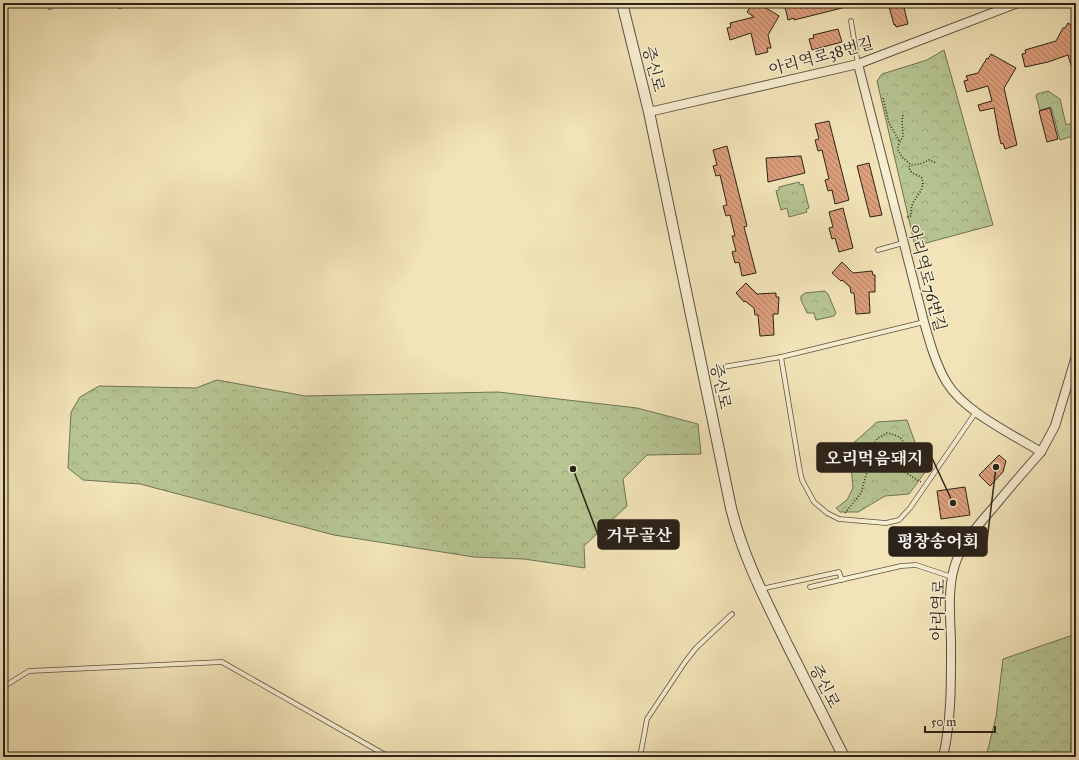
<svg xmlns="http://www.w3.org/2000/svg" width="1079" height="760" font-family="'IM FELL Great Primer','Noto Serif KR',serif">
<defs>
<pattern id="forest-crowns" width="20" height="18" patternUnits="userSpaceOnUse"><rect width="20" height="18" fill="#b6c592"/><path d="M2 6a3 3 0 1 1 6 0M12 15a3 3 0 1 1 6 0" fill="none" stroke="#9da97d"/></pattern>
<pattern id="building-back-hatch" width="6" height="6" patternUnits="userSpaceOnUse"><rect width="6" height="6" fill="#dd9f7c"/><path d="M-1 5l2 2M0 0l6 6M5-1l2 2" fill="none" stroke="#b38165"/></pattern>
</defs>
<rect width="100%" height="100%" fill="#f2e4b8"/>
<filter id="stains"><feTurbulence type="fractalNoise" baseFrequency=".005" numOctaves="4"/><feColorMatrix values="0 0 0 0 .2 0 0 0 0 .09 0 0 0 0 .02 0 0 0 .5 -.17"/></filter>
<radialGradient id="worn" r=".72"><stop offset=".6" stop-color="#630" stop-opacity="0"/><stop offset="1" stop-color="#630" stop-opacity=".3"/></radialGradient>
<g fill="url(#forest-crowns)" stroke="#707456">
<polygon points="944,50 993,225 915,246 877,81 882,74 927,60"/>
<polygon points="1048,91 1060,99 1066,125 1076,122 1076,135 1060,140 1051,107 1040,110 1036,96 1037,94"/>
<polygon points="799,182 800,185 803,184 809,208 806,209 807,212 789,217 787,208 781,210 776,191 779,190 779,187"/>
<polygon points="825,291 828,294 836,313 834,316 816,320 814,313 807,313 801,300 801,296 805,293"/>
<polygon points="217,380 305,396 498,392 637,408 698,424 701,454 647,455 623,479 627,506 584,546 585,568 524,559 474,557 334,535 140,484 83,480 68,468 71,412 80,397 99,386 196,388"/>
<polygon points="907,420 922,462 932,463 909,494 885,496 858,512 840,512 836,508 847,500 853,488 849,447 877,422"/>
<polygon points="1076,634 1076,757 986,757 996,717 1003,659"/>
</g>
<g fill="url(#building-back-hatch)" stroke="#2b2219">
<polygon points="753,3 758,3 779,16 768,35 771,48 767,48 768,52 756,55 751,33 730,40 727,28 731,27 730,23 754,17 747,12"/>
<polygon points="800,3 850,3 850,6 794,20 794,18 788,20 785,7"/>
<polygon points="888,3 903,3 908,24 896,27 895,24 894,25"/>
<polygon points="1068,23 1076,28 1076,74 1074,75 1068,55 1048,62 1025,67 1022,54 1026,53 1025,50 1056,41 1063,28 1065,28"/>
<polygon points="838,29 842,42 812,50 809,39 814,38 813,35"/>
<polygon points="991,54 1016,68 1004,88 1017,145 1005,149 1003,143 1001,144 999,136 994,108 980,111 978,105 992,101 988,86 967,92 964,81 968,80 966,76 978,73 987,58 988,59"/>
<polygon points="1050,108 1058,139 1047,142 1039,111"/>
<polygon points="829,121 849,200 835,204 832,190 828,191 825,180 829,179 822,150 818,151 815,140 819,139 815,124"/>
<polygon points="727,146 747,226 744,227 756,273 742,276 739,262 735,263 732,252 736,251 732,236 735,236 730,215 726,216 723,206 727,205 720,175 716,176 713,166 717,165 713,150"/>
<polygon points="801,156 805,173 768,182 766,158"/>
<polygon points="869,163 882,215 870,217 857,166"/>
<polygon points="843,208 853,248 839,252 835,238 832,239 829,228 833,227 829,212"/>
<polygon points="842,262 853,273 872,271 873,275 875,275 875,292 869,292 870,313 856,314 854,293 851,293 850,287 842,280 841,281 832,273"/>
<polygon points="746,283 757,294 776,293 776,297 779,297 778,314 773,314 774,335 760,336 758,315 755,315 754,308 745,301 744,302 736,293"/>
<polygon points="999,455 1006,461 1003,472 990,486 979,475"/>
<polygon points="965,487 970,515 941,519 937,491"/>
</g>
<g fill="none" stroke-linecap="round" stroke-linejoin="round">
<g stroke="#5d5241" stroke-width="5.5">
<g id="service">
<polyline points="47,3 50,7 56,3"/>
<polyline points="118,3 120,6"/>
<polyline points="851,21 858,64"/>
<polyline points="878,250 903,243"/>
<polyline points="781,357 800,471 802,480 814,502 827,513 839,519 886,523 899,520 910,508 976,412"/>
<polyline points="723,367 781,357 924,322"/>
<polyline points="810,587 901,566 916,565 952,577"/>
<polyline points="761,589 839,572 842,580"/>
<polyline points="3,687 29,671 222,662 389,757"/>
<polyline points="640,757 647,719 685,662 696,648 732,614"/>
</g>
</g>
<g stroke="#5d5241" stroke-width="10">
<g id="minor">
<path d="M858,64L924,322C930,343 936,365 947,383C965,412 1012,434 1041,452"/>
<polyline points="649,112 858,64 1018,3"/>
<path d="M943,757C952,718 951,679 951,640C950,613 947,584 957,559C966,537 983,520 998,502C1012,485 1026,469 1041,452L1055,426L1076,356"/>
</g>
</g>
<g stroke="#5d5241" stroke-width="12">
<path id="tertiary" d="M622,3L649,112L731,508C743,557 766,601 788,646C807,683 825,720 844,757"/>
</g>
<g stroke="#2b2219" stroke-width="1.5" stroke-dasharray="1 2" stroke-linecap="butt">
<polyline points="883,98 889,123 900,142"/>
<polyline points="903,115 902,120 903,136 898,146 898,150 902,157 911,165 920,164 929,160 936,163"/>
<path d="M907,217L911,216C911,212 911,207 913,203C918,193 925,190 922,178C916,173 907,174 910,164"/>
<polyline points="867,471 898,468 921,482"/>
<path d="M845,513L861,493L875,442L878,438L887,433C912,438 904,449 898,468"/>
</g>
<use href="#service" stroke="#f7edd1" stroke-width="4"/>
<use href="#minor" stroke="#f7edd1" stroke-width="8"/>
<use href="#tertiary" stroke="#f7edd1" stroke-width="10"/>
</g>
<g text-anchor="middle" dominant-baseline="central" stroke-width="3" stroke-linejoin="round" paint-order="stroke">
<g font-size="16" fill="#2b2219" stroke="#f7edd1">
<text transform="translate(821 56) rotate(-15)">아리역로38번길</text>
<text transform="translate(654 69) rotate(76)">증신로</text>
<text transform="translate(927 278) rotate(75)">아리역로76번길</text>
<text transform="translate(721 386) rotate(78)">증신로</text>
<text transform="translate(938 610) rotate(-88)">아리역로</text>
<text transform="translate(825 686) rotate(63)">증신로</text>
</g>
</g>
<path fill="none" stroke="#2b2219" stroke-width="1.5" d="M953 503L932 458M573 469L598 535M996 467L987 541"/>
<g fill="#2b2219" stroke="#f7edd1" stroke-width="1.5">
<circle cx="953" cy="503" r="4"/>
<circle cx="573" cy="469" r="4"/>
<circle cx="996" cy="467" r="4"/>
</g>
<g fill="#2b2219" stroke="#2b2219" stroke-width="1.5">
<rect x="817" y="443" width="115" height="29" rx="4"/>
<rect x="598" y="520" width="81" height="29" rx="4"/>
<rect x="889" y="527" width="98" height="29" rx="4"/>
</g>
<g font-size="17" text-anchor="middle" font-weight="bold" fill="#fff">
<text x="874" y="464">오리먹음돼지</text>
<text x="639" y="541">거무골산</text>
<text x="938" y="547">평창송어회</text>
</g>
<rect width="1079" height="760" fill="none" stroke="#f2e4b8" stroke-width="16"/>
<rect x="4" y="4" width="1071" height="752" fill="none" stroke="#2b2219" stroke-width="2"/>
<rect x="8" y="8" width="1063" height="744" fill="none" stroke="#2b2219"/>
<path d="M925 726v6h70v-6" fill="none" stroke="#2b2219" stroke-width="2"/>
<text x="931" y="726" font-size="12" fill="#2b2219" stroke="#f7edd1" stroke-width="3" paint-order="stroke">50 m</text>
<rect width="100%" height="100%" filter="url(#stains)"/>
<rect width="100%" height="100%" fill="url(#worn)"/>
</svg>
